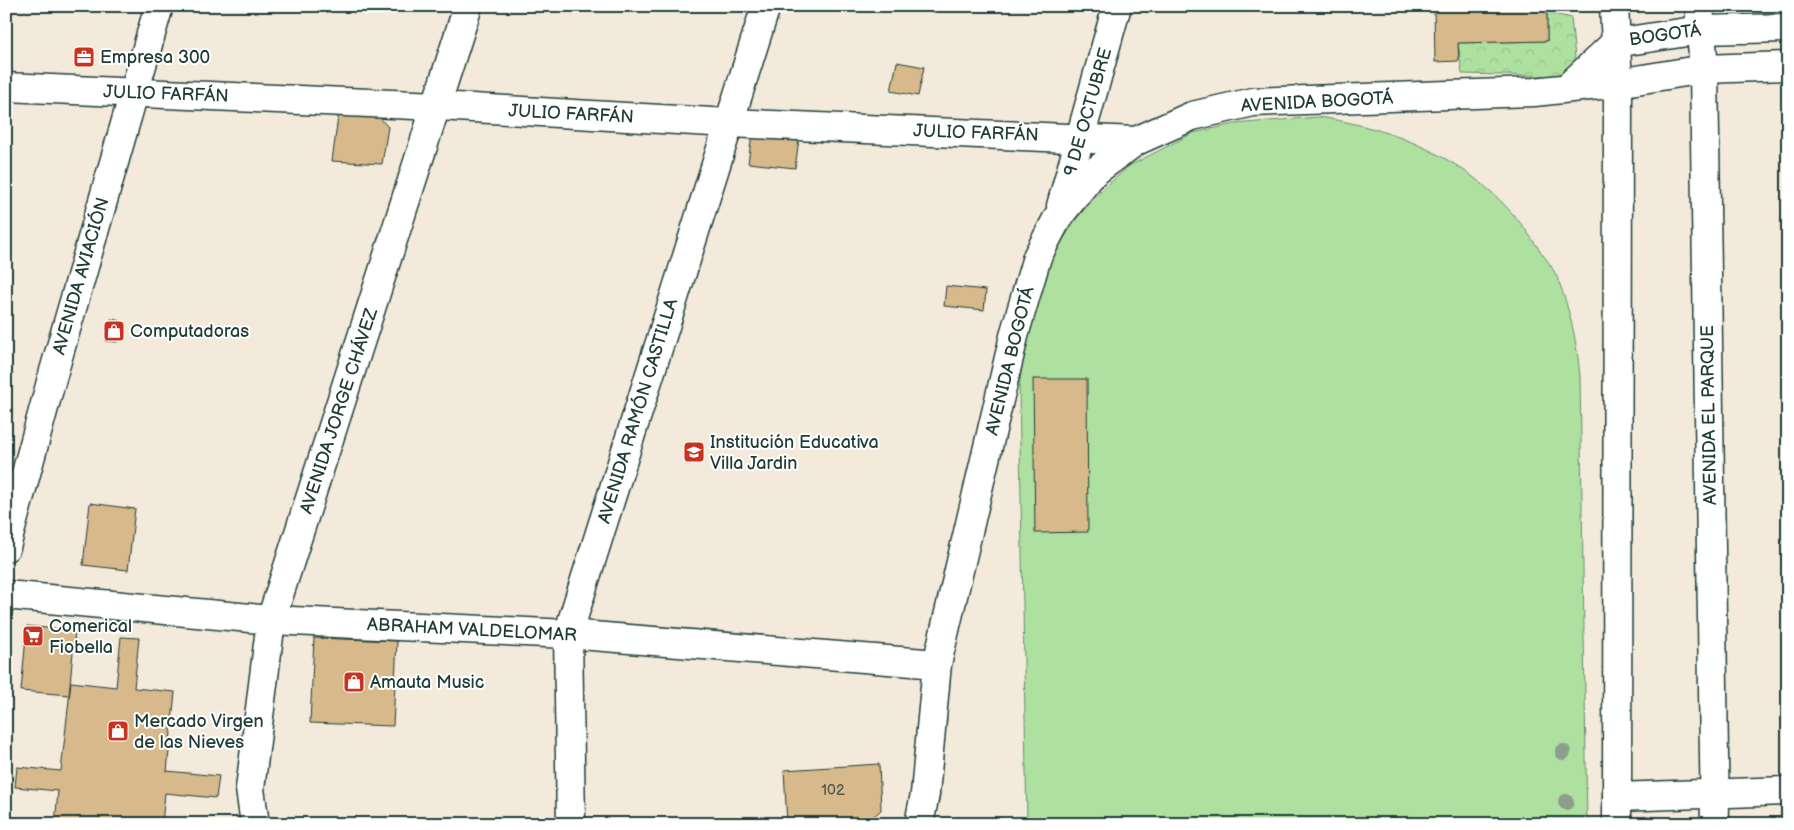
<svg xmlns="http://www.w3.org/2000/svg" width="1794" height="830" font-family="'Balsamiq Sans',sans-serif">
<defs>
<pattern id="park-crowns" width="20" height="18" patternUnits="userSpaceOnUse" patternTransform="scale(1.25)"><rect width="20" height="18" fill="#aee0a0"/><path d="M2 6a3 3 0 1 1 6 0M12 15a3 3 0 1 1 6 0" fill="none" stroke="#95c18a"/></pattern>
</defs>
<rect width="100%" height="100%" fill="#f3eadc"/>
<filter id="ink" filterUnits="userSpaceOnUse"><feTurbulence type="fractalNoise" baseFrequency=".02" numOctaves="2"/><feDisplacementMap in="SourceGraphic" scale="10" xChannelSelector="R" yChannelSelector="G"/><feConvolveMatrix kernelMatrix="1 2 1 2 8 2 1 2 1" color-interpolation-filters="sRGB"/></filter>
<g filter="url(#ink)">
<path fill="#aee0a0" stroke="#668e6a" d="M1318,117C1407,130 1486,167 1536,245C1543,255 1552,266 1557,277C1570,309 1577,342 1580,376L1587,824H1027L1019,390L1024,346L1049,262L1076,219L1100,192L1129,166L1193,133L1234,124Z"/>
<polygon fill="url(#park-crowns)" stroke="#668e6a" points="1547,12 1571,18 1577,77 1462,74 1458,43 1547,41"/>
<g fill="#d8b98c" stroke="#1f3d34">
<polygon points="1434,6 1547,6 1547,41 1458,43 1459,61 1435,62"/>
<polygon points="897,62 924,67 918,96 891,91"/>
<polygon points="339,110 374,112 388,127 382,164 332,161"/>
<polygon points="752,134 799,139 795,168 748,163"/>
<polygon points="946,286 986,290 984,310 944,306"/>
<polygon points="111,319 121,321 117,342 106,341"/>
<polygon points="1033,379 1087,379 1088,532 1035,533"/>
<polygon points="90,503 135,509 128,570 83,565"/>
<polygon points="27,626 75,631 69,695 21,691"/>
<polygon points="121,637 139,638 134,688 175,692 167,771 219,776 216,798 165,793 162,824 55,824 58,791 15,787 17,767 61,771 71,682 116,687"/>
<polygon points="314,638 397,641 393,726 310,723"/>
<polygon points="879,764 881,810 865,824 787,824 784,770"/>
</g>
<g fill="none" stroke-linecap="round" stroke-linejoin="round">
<g stroke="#1f3d34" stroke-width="31">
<g id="minor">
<polyline points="1614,6 1618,83 1617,824"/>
<polyline points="1699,6 1704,69 1715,824"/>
<polyline points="6,87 438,106 729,123 1136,141"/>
<polyline points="1567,88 1615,43 1700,30 1788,28"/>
<polyline points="1061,206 1117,6"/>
<polyline points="6,547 52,378 159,6"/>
<polyline points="6,595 271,620 568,634 937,664"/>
<polyline points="1617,797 1788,791"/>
<polyline points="255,824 250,789 271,620 468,6"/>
<polyline points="571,824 568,634 766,6"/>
<polyline points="919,824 925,794 937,664 1015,332 1037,257 1058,217 1093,173 1136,141 1192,116 1253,102 1534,92 1618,83 1704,69 1788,66"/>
</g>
</g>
<use href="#minor" stroke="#fff" stroke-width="28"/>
</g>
<g fill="#8e9d8c">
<circle cx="1563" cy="752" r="8"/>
<circle cx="1566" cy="802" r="8"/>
</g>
</g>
<defs>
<g id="office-square" transform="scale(1.125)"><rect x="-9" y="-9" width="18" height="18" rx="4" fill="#c8321e" stroke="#fff"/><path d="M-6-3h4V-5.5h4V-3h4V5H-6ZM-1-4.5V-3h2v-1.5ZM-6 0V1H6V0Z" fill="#fff"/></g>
<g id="shop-square" transform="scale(1.125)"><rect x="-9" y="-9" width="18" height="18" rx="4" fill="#c8321e" stroke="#fff"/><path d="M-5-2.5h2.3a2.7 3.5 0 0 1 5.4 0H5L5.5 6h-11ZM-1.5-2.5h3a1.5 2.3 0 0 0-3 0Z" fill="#fff"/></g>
<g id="school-square" transform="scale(1.125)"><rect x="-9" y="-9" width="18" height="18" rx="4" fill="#c8321e" stroke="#fff"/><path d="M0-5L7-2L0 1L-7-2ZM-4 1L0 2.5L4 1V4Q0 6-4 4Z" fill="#fff"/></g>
<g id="supermarket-square" transform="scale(1.125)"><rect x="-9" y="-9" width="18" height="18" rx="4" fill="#c8321e" stroke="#fff"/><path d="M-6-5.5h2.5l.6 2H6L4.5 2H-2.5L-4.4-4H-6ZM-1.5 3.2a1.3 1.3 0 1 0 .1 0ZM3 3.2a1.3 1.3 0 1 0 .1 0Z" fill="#fff"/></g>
</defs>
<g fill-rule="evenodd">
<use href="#office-square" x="84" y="57"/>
<use href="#shop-square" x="114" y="331"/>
<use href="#school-square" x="694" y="452"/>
<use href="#supermarket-square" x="33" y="636"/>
<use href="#shop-square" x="354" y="682"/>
<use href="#shop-square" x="118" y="731"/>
</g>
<g text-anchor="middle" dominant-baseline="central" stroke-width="4" stroke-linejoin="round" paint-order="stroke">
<g font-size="15" fill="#4d5c4a">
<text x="833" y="790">102</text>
</g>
<g font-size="18" fill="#1f3d34" stroke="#fff">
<text transform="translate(1665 35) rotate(-8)">BOGOTÁ</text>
<text transform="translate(166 94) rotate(2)">JULIO FARFÁN</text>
<text transform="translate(1317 102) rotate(-3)">AVENIDA BOGOTÁ</text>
<text transform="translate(1088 112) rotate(-74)">9 DE OCTUBRE</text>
<text transform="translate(571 114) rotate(3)">JULIO FARFÁN</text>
<text transform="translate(976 133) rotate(2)">JULIO FARFÁN</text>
<text transform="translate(81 276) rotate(-74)">AVENIDA AVIACIÓN</text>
<text transform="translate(1010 361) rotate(-76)">AVENIDA BOGOTÁ</text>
<text transform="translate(339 411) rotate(-72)">AVENIDA JORGE CHÁVEZ</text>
<text transform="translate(638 411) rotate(-73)">AVENIDA RAMÓN CASTILLA</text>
<text transform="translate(1709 415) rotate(-91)">AVENIDA EL PARQUE</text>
<text transform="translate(472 630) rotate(3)">ABRAHAM VALDELOMAR</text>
</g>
<g font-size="18" fill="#1f3d34" stroke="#fff" text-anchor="start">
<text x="100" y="57">Empresa 300</text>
<text x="130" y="331">Computadoras</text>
<text x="710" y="442">Institución Educativa<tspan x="710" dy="21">Villa Jardin</tspan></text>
<text x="49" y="626">Comerical<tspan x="49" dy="21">Fiobella</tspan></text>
<text x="370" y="682">Amauta Music</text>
<text x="134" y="721">Mercado Virgen<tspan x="134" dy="21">de las Nieves</tspan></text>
</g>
</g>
<rect width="1794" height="830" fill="none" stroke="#fff" stroke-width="25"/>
<rect x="12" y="12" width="1769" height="805" fill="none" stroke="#1f3d34" stroke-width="2" filter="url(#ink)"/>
</svg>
